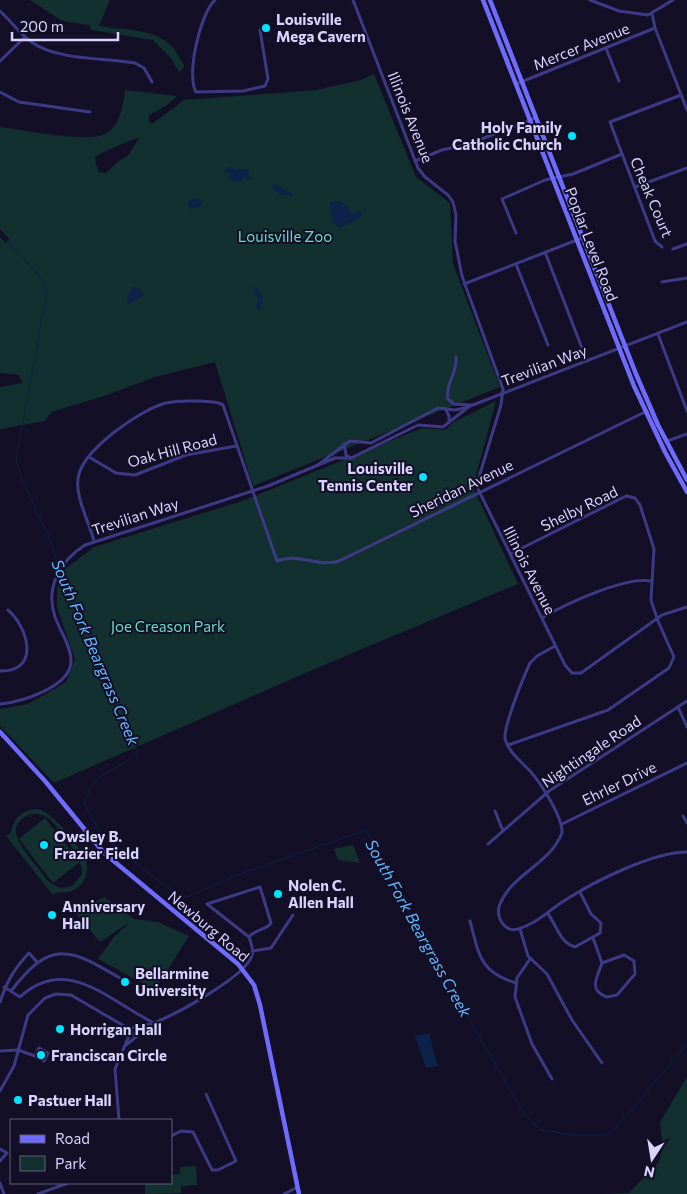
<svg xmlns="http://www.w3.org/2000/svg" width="687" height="1194" font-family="Commissioner,sans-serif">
<rect width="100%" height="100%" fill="#130f26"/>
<g fill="#12302f" fill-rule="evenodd">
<path d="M30,0H110L99,26C127,31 165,27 179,57C181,62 184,62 184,67L179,72L171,58L153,40L91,30L89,25L62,21Z"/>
<path d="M374,74L416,177L450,203L453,264L500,387L253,486L215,362L155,377L104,396L51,412L45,421L0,429V387L22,383L19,375L0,373V237L6,243L9,239L0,229V127C23,130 86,143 105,134C120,127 123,105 125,90L177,96L166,106L149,115V121L152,124L184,100L316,90L361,80ZM139,138L128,156L120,160L106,173L99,172L96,164L95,157C100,153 133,139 139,138Z"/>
<polygon points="496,401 473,487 518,584 324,665 54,783 0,726 0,709 28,704 66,682 75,659 57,608 57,588 65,569 94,547 242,501 422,428 445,430 454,422"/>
<path d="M38,809C54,813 79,846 86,860C90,874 83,889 68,892C62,893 59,891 53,895L6,836L11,833C13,818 23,809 38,809ZM32,814C37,814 42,814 47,817C59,826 84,860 82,874L73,885C66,888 60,889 54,885C46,881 41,871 35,864C24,850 0,824 32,814Z"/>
<polygon points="45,818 80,862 53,883 19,839"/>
<polygon points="353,845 360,863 338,860 334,849"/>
<polygon points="105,897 134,919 158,922 189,936 155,990 98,959 114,937 130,922 100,942 74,911"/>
<polygon points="687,1077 687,1194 604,1194 629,1193 659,1162 663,1147 660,1122"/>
<polygon points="196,1166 197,1185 181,1186 181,1193 145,1194 145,1183 171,1183 171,1175 180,1174 180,1167"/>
</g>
<g fill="#0c2248">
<polygon points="231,167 237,170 247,168 251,180 244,177 239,183 230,179 229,174 224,170"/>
<polygon points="275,184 292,194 292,197 280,194 272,187"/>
<polygon points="191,199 201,199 202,206 190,209 188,203"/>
<polygon points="339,201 347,205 351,214 354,214 359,210 362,214 360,218 339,228 331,221 330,202"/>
<polygon points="133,287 138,288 144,296 127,304 129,293"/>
<polygon points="254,287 258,288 263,299 260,312 255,307 259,299 254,292"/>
<polygon points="429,1033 438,1066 426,1068 415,1036"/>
</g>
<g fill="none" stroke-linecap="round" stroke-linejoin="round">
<g stroke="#0c2248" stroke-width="1">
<polyline points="0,233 44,281 47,291 16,460 22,480 49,537 59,568"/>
<path d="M61,572L95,644L137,752C116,774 94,769 84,804L97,827L119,851L177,894L187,897L237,875L366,830L426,945L525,1115L540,1130L576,1135H607L617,1127L687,1044"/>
</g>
<g stroke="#3d3a85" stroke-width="3">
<path d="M215,0C200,14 186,75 196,92L243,91L265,86L268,79L260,30"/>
<polyline points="353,0 418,168 425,177 448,195 453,202 456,215 455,241 462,276 503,389 501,405 479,477 478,489 565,665 572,673 581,673 662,615 687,607"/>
<polyline points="590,0 619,11 648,15 673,0"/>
<path d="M0,11C11,21 20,35 33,43C57,60 105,58 135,63L144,68L152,82"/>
<polyline points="652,13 655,28 687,110"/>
<polyline points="606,48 619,81"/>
<polyline points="0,61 25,37"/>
<polyline points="516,84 655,28"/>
<polyline points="0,92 19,102 90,112"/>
<polyline points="415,161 442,150 466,145 535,118"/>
<polyline points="635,187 687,168"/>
<polyline points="516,233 502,199 545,180 573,174 622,154"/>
<polyline points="662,247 655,241 610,122 681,95"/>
<polyline points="673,249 687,244"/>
<polyline points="545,252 587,361"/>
<polyline points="516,264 548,345"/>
<polyline points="662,282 687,278"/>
<polyline points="464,284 582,238"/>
<polyline points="658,334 687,411"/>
<path d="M456,357C458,372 445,384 448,399L454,404L470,405"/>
<polyline points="446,410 449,416 449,422"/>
<polyline points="667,441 687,434"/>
<polyline points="344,444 346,455 351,458"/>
<polyline points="89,457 116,473 135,475 186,455 236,446"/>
<polyline points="319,464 350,441 371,443 438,408 455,410 465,408 687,322"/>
<path d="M94,541C89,521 73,494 79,474C86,448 141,409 166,403C178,400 189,401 201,401C208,402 217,401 223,405L277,561C298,552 318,568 339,561L647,411"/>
<path d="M542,618C565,604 626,576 651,581"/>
<path d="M555,646L537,656L530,663C524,676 503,727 505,739C509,753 522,762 531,772C541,784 563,817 562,833C550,864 512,874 500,904C495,916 504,933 518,929C537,924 550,909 567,899C595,881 653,852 687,852"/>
<path d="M0,671C41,672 28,627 8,610"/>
<path d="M0,704C21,702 72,687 71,660C71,646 60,631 55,617C45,587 60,561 85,545L268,486L335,458H351L418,425L443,427L471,405"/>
<polyline points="678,707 687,727"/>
<polyline points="508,745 608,710 669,668 674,657 658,621 651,600 654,549 640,505 635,498 626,496 510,554"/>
<polyline points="495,811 503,831"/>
<polyline points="683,816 687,823"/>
<polyline points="562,824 687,763"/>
<polyline points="488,844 549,791 687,701"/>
<path d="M548,914C557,926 560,943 575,947L600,933L601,923L591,914L580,892"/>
<path d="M470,921C479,954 479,972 516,983"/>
<polyline points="520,929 528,956 547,974 572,1020 602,1063"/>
<path d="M593,938L602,963C598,976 587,990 607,997L617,995L635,974L634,961L624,955L602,963"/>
<polyline points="253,951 271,948 293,915"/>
<polyline points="530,959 517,978 515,997 532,1044 552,1079"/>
<path d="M4,987L20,997C67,954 109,1001 154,1023"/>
<path d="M11,991C51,939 69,948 120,978"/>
<path d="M0,1002C7,981 14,969 29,953L37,962"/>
<circle cx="136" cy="1031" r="4.5"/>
<path d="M137,1027C143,1025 150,1025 156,1022C176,1014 247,976 252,955C254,949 251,943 249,937C255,929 267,930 271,923L260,887L207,904L249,937"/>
<polyline points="141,1033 154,1023"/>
<polyline points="126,1045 137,1036"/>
<polyline points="0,1051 18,1050 35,1056 39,1048 48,1053 44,1061 35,1056"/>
<polyline points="0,1091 14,1066 28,1015 45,998 56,994 71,995 131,1030"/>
<polyline points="119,1120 115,1069 131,1031"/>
<polyline points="171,1136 181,1131 193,1132 212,1170 218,1170 236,1161 206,1094"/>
<polyline points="0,1149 7,1153 0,1161"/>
<polyline points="0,1183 4,1194"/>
<polyline points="38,1194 68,1183"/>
<polyline points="284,1194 298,1187"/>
</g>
<g stroke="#6f6bff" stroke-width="4.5">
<polyline points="483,0 634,386 665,452 687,492"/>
<polyline points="490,0 636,374 658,425 687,480"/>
<polyline points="0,732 45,781 104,853 238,964 254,985 260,1005 299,1194"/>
</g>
</g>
<g fill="#00e5ff" stroke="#130f26" stroke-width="2">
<circle cx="266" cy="28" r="5"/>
<circle cx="572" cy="136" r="5"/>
<circle cx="423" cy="477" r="5"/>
<circle cx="44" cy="845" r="5"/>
<circle cx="278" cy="894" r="5"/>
<circle cx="52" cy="915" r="5"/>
<circle cx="125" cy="982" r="5"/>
<circle cx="60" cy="1029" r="5"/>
<circle cx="41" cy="1055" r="5"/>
<circle cx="18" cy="1100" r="5"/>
</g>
<g text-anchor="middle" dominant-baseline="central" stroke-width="4" stroke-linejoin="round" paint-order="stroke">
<g font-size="15" font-weight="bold" fill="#d9d4ff" stroke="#130f26" text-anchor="start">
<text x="276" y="19">Louisville<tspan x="276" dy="17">Mega Cavern</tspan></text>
<text x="562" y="127" text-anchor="end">Holy Family<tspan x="562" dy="17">Catholic Church</tspan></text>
<text x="413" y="468" text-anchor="end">Louisville<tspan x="413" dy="17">Tennis Center</tspan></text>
<text x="54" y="836">Owsley B.<tspan x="54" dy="17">Frazier Field</tspan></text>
<text x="288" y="885">Nolen C.<tspan x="288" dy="17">Allen Hall</tspan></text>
<text x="62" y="906">Anniversary<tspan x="62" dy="17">Hall</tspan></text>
<text x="135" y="973">Bellarmine<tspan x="135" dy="17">University</tspan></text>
<text x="70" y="1029">Horrigan Hall</text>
<text x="51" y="1055">Franciscan Circle</text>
<text x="28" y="1100">Pastuer Hall</text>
</g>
<g font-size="15" fill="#d9d4ff" stroke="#130f26">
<text transform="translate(581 46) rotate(-22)">Mercer Avenue</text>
<text transform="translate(411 117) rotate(68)">Illinois Avenue</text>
<text transform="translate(652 197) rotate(67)">Cheak Court</text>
<text transform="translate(592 244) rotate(69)">Poplar Level Road</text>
<text transform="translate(544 365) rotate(-21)">Trevilian Way</text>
<text transform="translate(172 450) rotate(-15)">Oak Hill Road</text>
<text transform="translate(461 488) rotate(-26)">Sheridan Avenue</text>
<text transform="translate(579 508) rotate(-26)">Shelby Road</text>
<text transform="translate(135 516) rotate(-18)">Trevilian Way</text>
<text transform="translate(530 570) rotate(63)">Illinois Avenue</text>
<text transform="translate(591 751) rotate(-34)">Nightingale Road</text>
<text transform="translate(619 783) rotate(-26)">Ehrler Drive</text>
<text transform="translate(209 926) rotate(40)">Newburg Road</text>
</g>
<g font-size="15" fill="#5fe0c0" stroke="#130f26">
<text x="285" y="236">Louisville Zoo</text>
<text x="168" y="626">Joe Creason Park</text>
</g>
<g font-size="16" font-style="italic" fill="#62b6ff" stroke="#130f26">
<text transform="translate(96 652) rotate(67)">South Fork Beargrass Creek</text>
<text transform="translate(419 928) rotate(61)">South Fork Beargrass Creek</text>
</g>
</g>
<rect x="10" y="1119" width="162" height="65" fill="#130f26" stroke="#625e7d"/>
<rect x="20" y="1135" width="25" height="8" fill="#6f6bff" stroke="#625e7d"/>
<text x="55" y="1144" font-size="15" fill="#d9d4ff">Road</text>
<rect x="20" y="1156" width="25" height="15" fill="#12302f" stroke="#625e7d"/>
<text x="55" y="1169" font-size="15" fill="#d9d4ff">Park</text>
<g transform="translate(652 1159) rotate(192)" stroke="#130f26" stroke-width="4" paint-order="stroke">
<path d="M0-4L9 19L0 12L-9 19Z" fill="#d9d4ff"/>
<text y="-8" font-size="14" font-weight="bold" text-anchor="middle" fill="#d9d4ff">N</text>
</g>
<path d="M12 32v8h106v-8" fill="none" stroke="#d9d4ff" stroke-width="2.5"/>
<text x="20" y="32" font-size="15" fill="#d9d4ff" stroke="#130f26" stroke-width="4" paint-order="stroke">200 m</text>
</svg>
